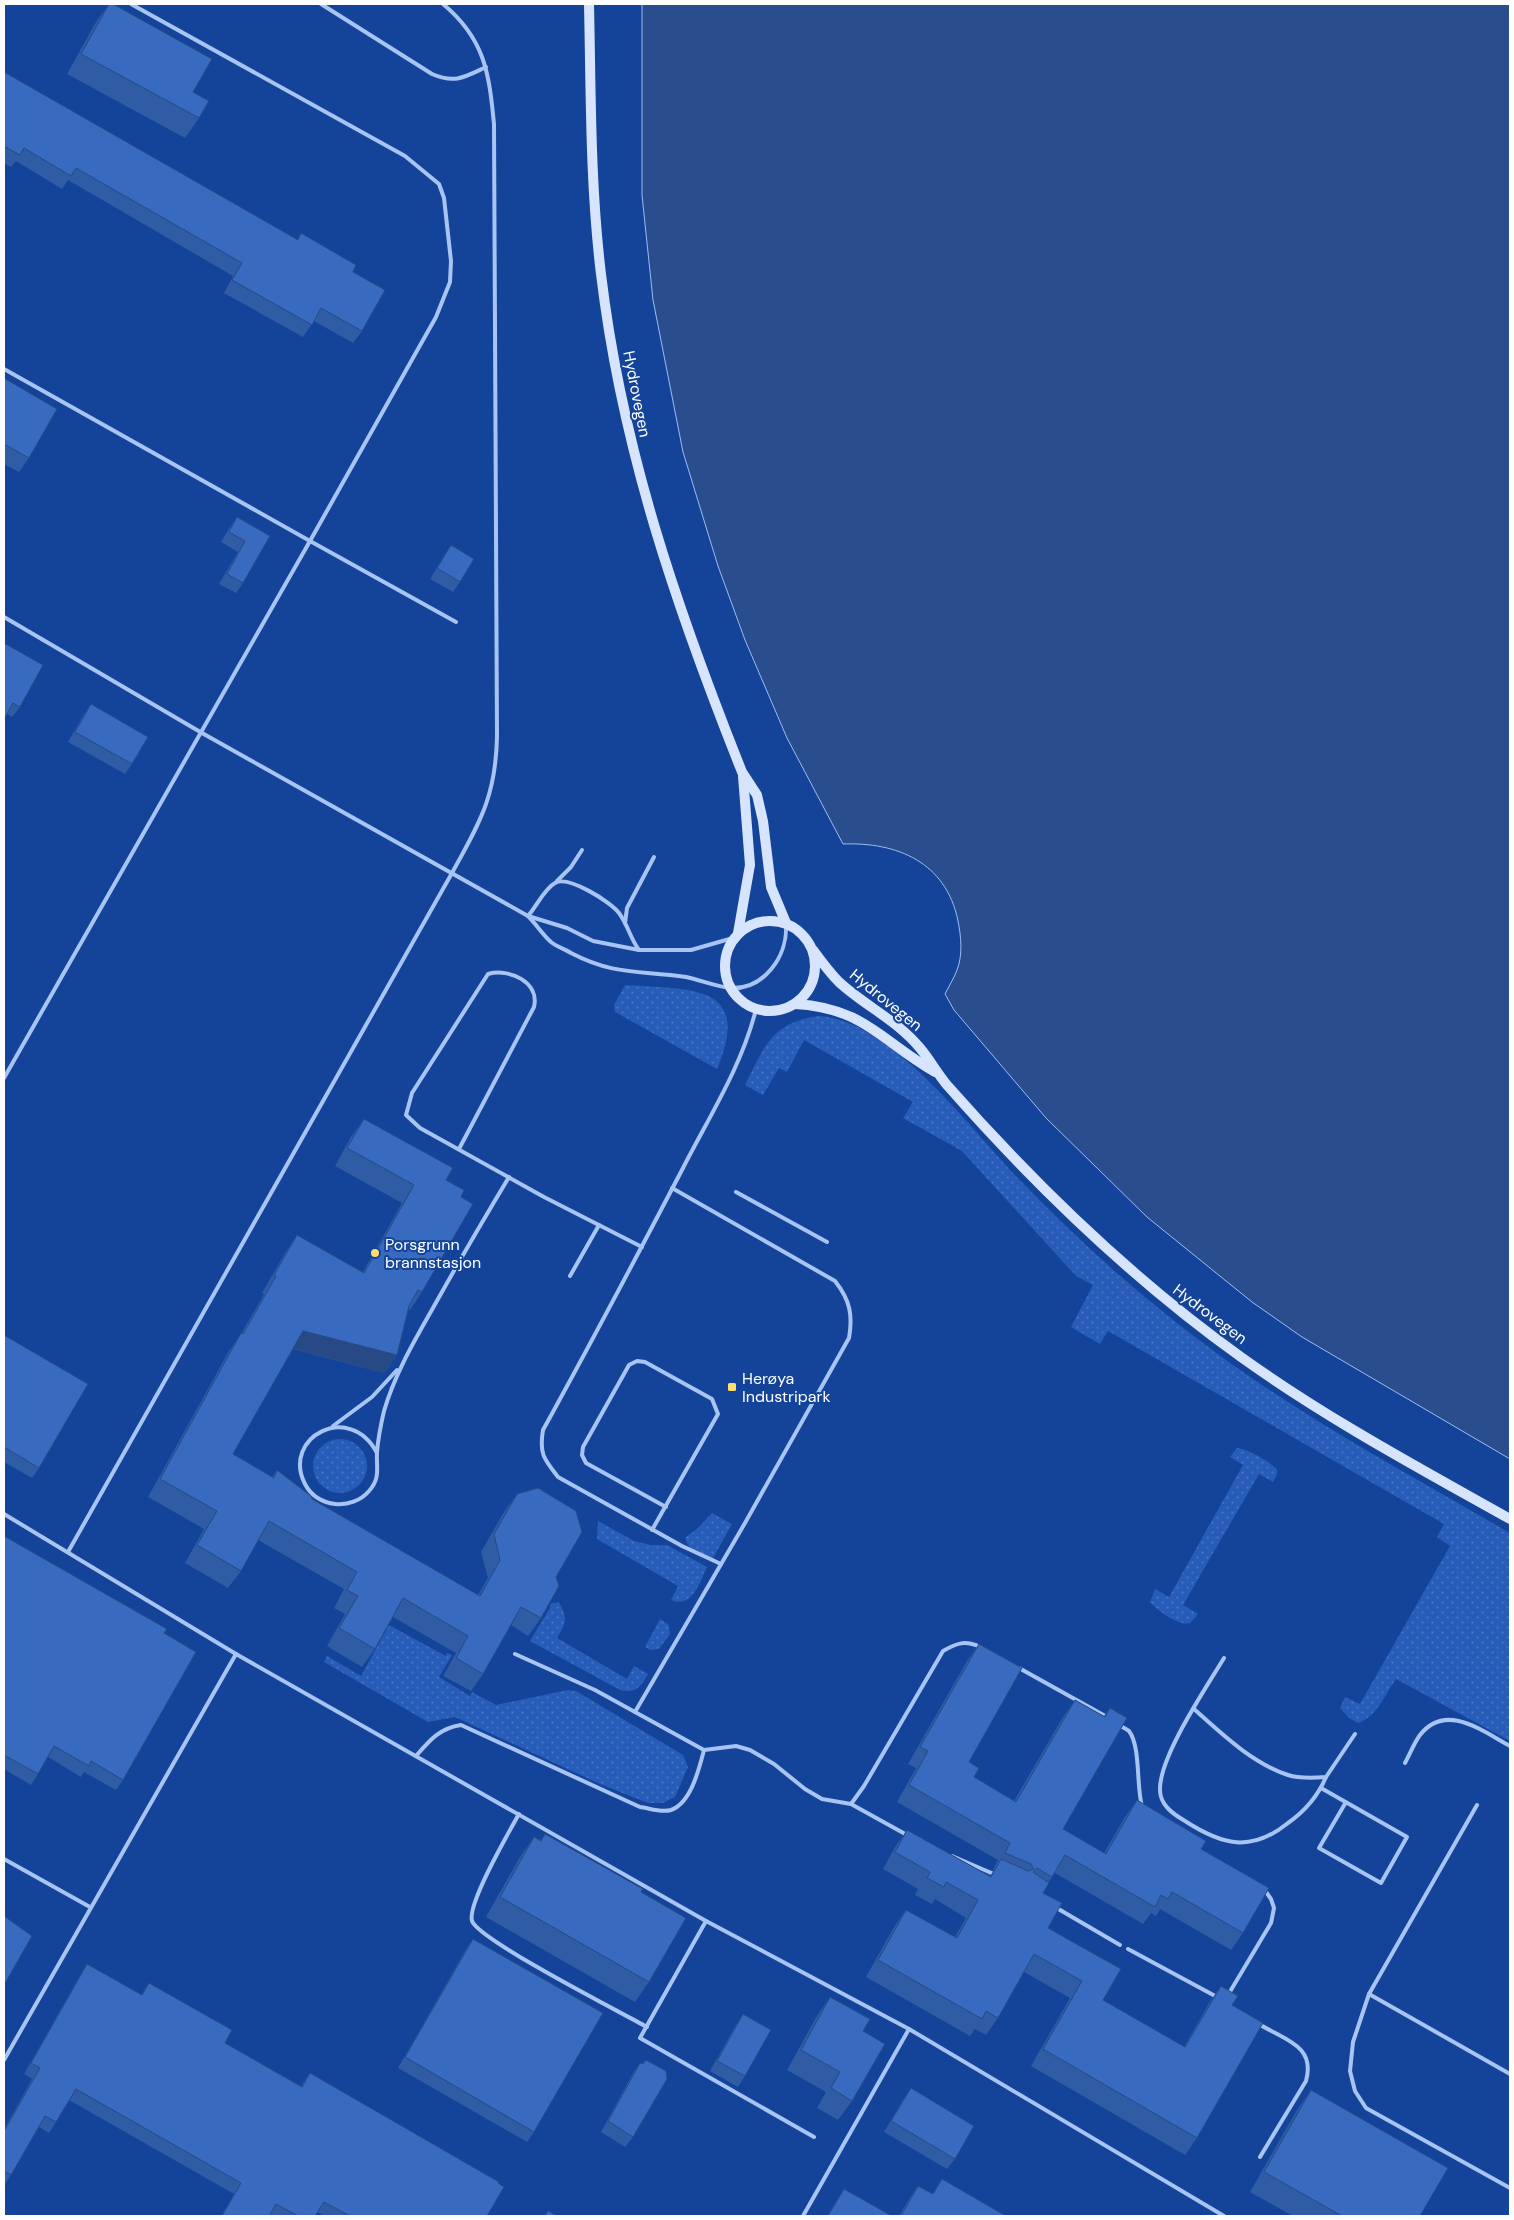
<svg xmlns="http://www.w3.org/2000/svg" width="1514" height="2220" font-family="'DM Sans',sans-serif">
<defs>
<pattern id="grass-dots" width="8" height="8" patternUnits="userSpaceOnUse" patternTransform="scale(1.25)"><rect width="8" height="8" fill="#275cb8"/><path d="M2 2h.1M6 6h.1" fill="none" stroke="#4774c3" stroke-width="1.8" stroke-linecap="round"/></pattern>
</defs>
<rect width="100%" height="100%" fill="#14449a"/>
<g fill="url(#grass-dots)">
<path d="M625,985C687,990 754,981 717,1069L615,1012L614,1005Z"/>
<path d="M819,1016C892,1021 968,1126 1016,1176C1090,1254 1173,1325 1262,1385C1342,1439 1427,1485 1510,1533V1741L1396,1679C1385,1694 1377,1717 1358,1723L1349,1718L1340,1708L1345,1697L1360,1704L1450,1546L1437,1537L1444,1524L1108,1331L1100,1344L1071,1327L1093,1285L1076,1276L962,1151L903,1118L913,1102L804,1040L787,1072L779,1068L763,1095L745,1085C764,1047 772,1022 819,1016Z"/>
<circle cx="340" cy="1466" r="27"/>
<path d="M1237,1448C1245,1448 1274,1463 1277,1470C1278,1475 1275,1478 1273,1482L1259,1474L1183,1605L1198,1614L1190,1623C1180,1627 1157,1610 1150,1602L1155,1589L1169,1597L1243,1465L1230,1457Z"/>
<path d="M712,1513L732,1524L712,1560C703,1555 684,1549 686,1537L697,1529Z"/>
<path d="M598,1521L634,1541L651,1545H667L707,1567C700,1582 692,1609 671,1600L678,1586L597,1539Z"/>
<path d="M559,1602C568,1619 566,1623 557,1638L627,1679L634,1666L648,1674C641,1687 635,1694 620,1690L530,1641L550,1608V1604Z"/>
<polygon points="660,1619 668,1624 670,1634 659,1649 651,1650 645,1647"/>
<polygon points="389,1625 446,1656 447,1653 452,1655 439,1677 470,1696 472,1692 496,1705 568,1690 576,1691 683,1755 688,1767 675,1797 663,1803 648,1803 600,1784 455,1717 428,1722 324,1662 327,1656 361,1676"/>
</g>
<path fill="#2a4d8e" stroke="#9abdf6" d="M642,4H1510V1459L1302,1337L1252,1302L1147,1217L1046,1118L954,1010L945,994C949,986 954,978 957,970C963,955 961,936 958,921C946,862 897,842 843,844L787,738L745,640L718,566L683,452L653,300L642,195Z"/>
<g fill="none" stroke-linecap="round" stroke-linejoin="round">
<g stroke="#a8c4f3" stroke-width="4">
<polyline points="131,4 405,156 439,184 444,198 451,261 450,282 436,317 310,541 456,622"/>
<path d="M321,4L432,74C455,84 465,77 486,67"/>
<polyline points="4,369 310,541 4,1078"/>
<polyline points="4,617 202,733 528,916 567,928 593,941 639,950 691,950 733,938"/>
<polyline points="557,881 571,867 582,850"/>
<path d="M528,916C536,924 543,935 551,942C557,947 565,949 571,953C615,976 640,970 686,977C700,980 718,987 730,988C764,990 788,956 786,924"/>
<path d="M528,916C537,906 544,889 555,883C568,875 611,902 619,913C628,925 630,938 639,950"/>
<polyline points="625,923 627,908 654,857"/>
<path d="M459,1149L534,1007C540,982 509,968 488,974L412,1093L406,1115L420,1128L544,1197L642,1247"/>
<polyline points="736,1192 827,1242"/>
<polyline points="570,1276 599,1225"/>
<polyline points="333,1426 372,1397 397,1370"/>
<path d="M377,1453C350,1401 281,1437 305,1484C317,1508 352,1511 369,1491C381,1478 376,1467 377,1452C378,1439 381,1424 384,1411C396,1370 418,1335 438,1299C461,1258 485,1217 509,1177"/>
<polyline points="4,1514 236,1654"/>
<polyline points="652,1530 718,1414 712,1399 645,1362 637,1361 629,1365 583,1447 582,1455 586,1463 666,1507"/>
<path d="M68,1552L452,873C480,822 496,796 497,736L494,124C489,73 485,39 443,4"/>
<path d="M721,1564L682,1546L558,1477C544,1459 539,1454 543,1430C591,1343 637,1256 683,1168C709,1117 742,1066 756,1009"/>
<path d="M515,1654L595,1690L704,1750L736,1746L750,1750L774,1764L805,1789L822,1799L851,1804L864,1786L943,1651C957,1643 965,1640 980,1647"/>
<path d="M1224,1658C1206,1688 1159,1757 1160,1790C1160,1805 1173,1814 1185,1821C1222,1845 1251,1853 1288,1823C1305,1811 1318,1796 1326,1777"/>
<polyline points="1019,1668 1107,1717"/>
<path d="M1194,1709C1222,1734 1252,1763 1288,1775C1300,1779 1314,1778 1326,1777L1355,1734"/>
<path d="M635,1712L745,1523L849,1338C853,1315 850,1300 835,1281L672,1188"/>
<path d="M1119,1725C1122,1727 1127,1729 1129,1731C1141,1747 1136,1786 1142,1806"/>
<path d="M416,1756C430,1740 440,1728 461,1725L640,1807C649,1808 661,1813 671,1810C691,1803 699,1769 704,1750"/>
<path d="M1405,1763C1410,1754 1414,1743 1420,1735C1446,1702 1482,1731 1510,1746"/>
<polyline points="1321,1788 1407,1837 1381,1883 1319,1848 1346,1802"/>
<polyline points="851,1804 907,1835"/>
<polyline points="1477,1805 1369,1994 1353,2042 1350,2071 1355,2091 1366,2108 1510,2188"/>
<path d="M519,1814C509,1832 467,1904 472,1921C479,1940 620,2012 647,2027"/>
<polyline points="952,1856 996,1875"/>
<polyline points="4,1859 90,1907"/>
<polyline points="1055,1907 1120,1945"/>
<polyline points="706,1921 640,2038 814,2137"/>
<polyline points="1128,1949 1217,1997"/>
<polyline points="1369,1994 1510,2074"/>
<polyline points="1228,1995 1271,1923 1274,1908 1271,1899 1264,1889"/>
<path d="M1259,2024C1284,2040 1316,2045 1306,2081L1260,2157"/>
<polyline points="4,2060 236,1654 706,1921 909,2029 1224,2216"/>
<polyline points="803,2216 909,2029"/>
</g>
<g stroke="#d7e4fd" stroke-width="10">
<path d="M589,4C591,93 590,184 601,274C622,450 677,609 742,772L757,795L763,821L771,887L786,923"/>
<circle cx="770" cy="966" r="45"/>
<polyline points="738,933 750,865 743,776"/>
<path d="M813,950C821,961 829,972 839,982C865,1006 897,1020 920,1048C930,1060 937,1073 947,1085C1035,1185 1132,1279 1241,1357C1326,1418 1419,1468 1510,1519"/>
<path d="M795,1004C864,1008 880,1040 935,1072"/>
</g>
</g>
<g fill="#305ba5">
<polygon points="109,4 193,92 199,118 185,138 67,74 96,22"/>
<polygon points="4,72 297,240 301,233 353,272 362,331 353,343 314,321 303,337 224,293 233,276 68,180 62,189 16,161 11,167 4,163"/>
<polygon points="4,378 29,458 19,472 4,464"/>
<polygon points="237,517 270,536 243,583 236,593 219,584 238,552 221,542 230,527"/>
<polygon points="451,545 460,582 453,592 430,579"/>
<polygon points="4,643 20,707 12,717 7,714"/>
<polygon points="91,704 132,764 125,774 68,742 84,714"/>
<polygon points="364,1119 446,1180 461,1197 422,1292 410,1310 408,1309 397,1355 384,1373 293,1349 233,1454 272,1477 277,1470 312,1499 478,1595 488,1578 481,1552 504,1512 517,1494 556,1577 541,1618 528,1636 511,1625 483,1674 471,1691 443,1676 456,1653 393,1617 375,1649 362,1667 327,1646 345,1614 334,1608 344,1589 258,1540 241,1571 228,1588 185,1563 204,1529 148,1497 229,1351 241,1334 264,1294 262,1293 285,1253 297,1235 363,1272 402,1203 335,1166 351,1137"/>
<polygon points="4,1335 39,1468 32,1478 4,1462"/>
<polygon points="4,1536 164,1633 123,1780 116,1790 84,1772 81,1777 48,1757 38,1774 31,1785 4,1769"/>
<polygon points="979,1644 969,1762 974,1777 1014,1801 1063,1717 1075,1700 1104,1716 1110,1708 1063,1829 1104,1853 1125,1817 1137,1800 1201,1849 1243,1933 1231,1950 1160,1909 1156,1916 1151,1913 1143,1924 1055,1873 1048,1883 1043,1893 1048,1928 1103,2000 1184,2047 1209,2003 1221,1986 1232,2005 1197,2138 1185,2155 1031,2066 1070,1998 1024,1972 998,2018 986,2035 975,2029 970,2036 866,1977 894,1927 906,1910 955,1937 966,1918 935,1899 932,1904 915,1895 918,1889 883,1869 895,1847 907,1830 990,1876 994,1870 993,1870 998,1860 897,1802 916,1768 908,1764 967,1661"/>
<polygon points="545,1834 641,1892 649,1982 635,2002 486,1917 520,1857 534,1837 541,1840"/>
<polygon points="473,1939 534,2132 527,2142 398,2068 466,1949"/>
<polygon points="87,1964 141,1995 149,1983 225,2043 301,2086 310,2073 498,2183 487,2216 324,2216 318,2212 315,2216 273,2216 270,2215 269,2216 221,2216 234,2194 69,2100 56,2122 49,2133 39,2127 11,2175 4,2185 4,2129 32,2079 24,2074 80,1975"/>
<polygon points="830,1997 863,2031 852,2101 838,2120 817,2108 826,2092 787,2070 817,2016"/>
<polygon points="743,2014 745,2076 738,2087 710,2071 736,2025"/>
<polygon points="646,2060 633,2137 625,2147 601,2132 633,2073 640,2063 642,2064"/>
<polygon points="911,2088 955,2159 947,2169 884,2132 904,2098"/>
<polygon points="1311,2090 1420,2216 1293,2216 1250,2192 1297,2110"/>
<polygon points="942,2179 1006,2216 899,2216 911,2196 918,2186 932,2194"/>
<polygon points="844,2189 892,2216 827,2216"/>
</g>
<polygon fill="#274a86" points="303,1331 397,1355 384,1373 291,1348"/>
<g fill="#386ac0" stroke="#274a86">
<polygon points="109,4 113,4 212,59 193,92 209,101 199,118 81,54"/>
<polygon points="4,72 298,240 301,233 356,265 353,272 385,290 362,331 321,308 312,325 232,280 242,263 76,168 71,176 24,148 20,155 4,146"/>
<polygon points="4,378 57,409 29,458 4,444"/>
<polygon points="237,517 270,536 243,583 227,574 245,541 229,532"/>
<polygon points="451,545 474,559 460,582 437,568"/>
<polygon points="4,643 43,665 20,707 13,703 4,719"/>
<polygon points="91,704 148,737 132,764 75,732"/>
<polygon points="364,1119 453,1168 446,1180 464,1190 461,1197 473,1204 422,1292 418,1290 409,1306 397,1355 303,1331 233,1454 274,1478 277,1470 311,1496 312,1499 480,1596 500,1560 494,1534 517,1494 538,1488 576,1511 582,1532 556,1577 559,1586 541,1618 521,1607 483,1674 456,1658 468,1636 403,1598 375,1649 339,1628 358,1596 347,1590 357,1572 269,1521 241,1571 197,1545 217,1511 160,1479 241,1333 243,1334 276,1276 274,1275 297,1235 364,1273 414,1185 347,1148"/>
<polygon points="4,1335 88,1384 39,1468 4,1447"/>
<polygon points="4,1536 167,1629 164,1633 196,1652 123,1780 91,1761 89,1766 54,1746 38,1774 4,1755"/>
<polygon points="979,1644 1022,1668 969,1762 979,1768 974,1777 1016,1802 1075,1700 1105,1717 1110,1708 1127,1718 1063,1829 1106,1854 1137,1800 1206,1841 1201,1849 1269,1888 1243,1933 1172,1892 1168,1899 1161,1895 1155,1907 1065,1855 1052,1877 1037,1868 1033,1872 1049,1883 1043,1893 1062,1903 1048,1928 1121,1969 1103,2000 1185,2047 1221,1986 1238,1996 1232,2005 1263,2023 1197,2138 1043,2049 1082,1981 1034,1954 998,2018 986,2011 982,2019 878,1960 906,1910 957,1938 978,1900 946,1882 944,1887 927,1878 930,1872 895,1852 907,1830 991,1877 1001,1859 1028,1871 1034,1869 1031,1864 1005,1853 1010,1843 909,1785 928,1751 920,1747"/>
<polygon points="545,1834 643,1889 641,1892 686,1918 649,1982 500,1897 534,1837 541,1841"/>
<polygon points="4,1916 32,1936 4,1985"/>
<polygon points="473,1939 603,2013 534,2132 405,2057"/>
<polygon points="87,1964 142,1995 149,1983 232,2030 225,2043 302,2087 310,2073 499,2182 498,2183 504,2187 487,2216 350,2216 324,2202 315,2216 298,2216 276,2204 269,2216 222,2216 241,2183 76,2089 56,2122 45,2116 11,2175 4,2171 4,2131 40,2068 31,2063"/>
<polygon points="830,1997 870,2019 863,2031 885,2044 852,2101 831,2088 840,2072 801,2050"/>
<polygon points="743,2014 771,2030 745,2076 717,2061"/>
<polygon points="646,2060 666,2071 667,2079 633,2137 608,2121 640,2063 643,2064"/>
<polygon points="911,2088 974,2126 955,2159 891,2121"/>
<polygon points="1311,2090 1448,2168 1420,2216 1342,2216 1264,2172"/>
<polygon points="942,2179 1006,2216 901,2216 918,2186 933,2194"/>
<polygon points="844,2189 892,2216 828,2216"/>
<polygon points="548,2211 557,2216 545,2216"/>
</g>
<g fill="#ffdf6a" stroke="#14449a" stroke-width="2">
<circle cx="375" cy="1253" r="5"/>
<rect x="727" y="1382" width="10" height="10" rx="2.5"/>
</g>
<g text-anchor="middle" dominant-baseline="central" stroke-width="4" stroke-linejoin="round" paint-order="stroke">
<g font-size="16" fill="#fff" stroke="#14449a">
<text transform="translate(637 394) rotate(79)">Hydrovegen</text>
<text transform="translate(886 1000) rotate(39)">Hydrovegen</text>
<text transform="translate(1210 1314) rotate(37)">Hydrovegen</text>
</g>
<g font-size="16" fill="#fff" stroke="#14449a" text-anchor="start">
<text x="385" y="1244">Porsgrunn<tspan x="385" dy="18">brannstasjon</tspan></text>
<text x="742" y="1378">Herøya<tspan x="742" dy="18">Industripark</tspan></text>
</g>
</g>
<rect width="1514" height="2220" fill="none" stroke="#ffffff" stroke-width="10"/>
</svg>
